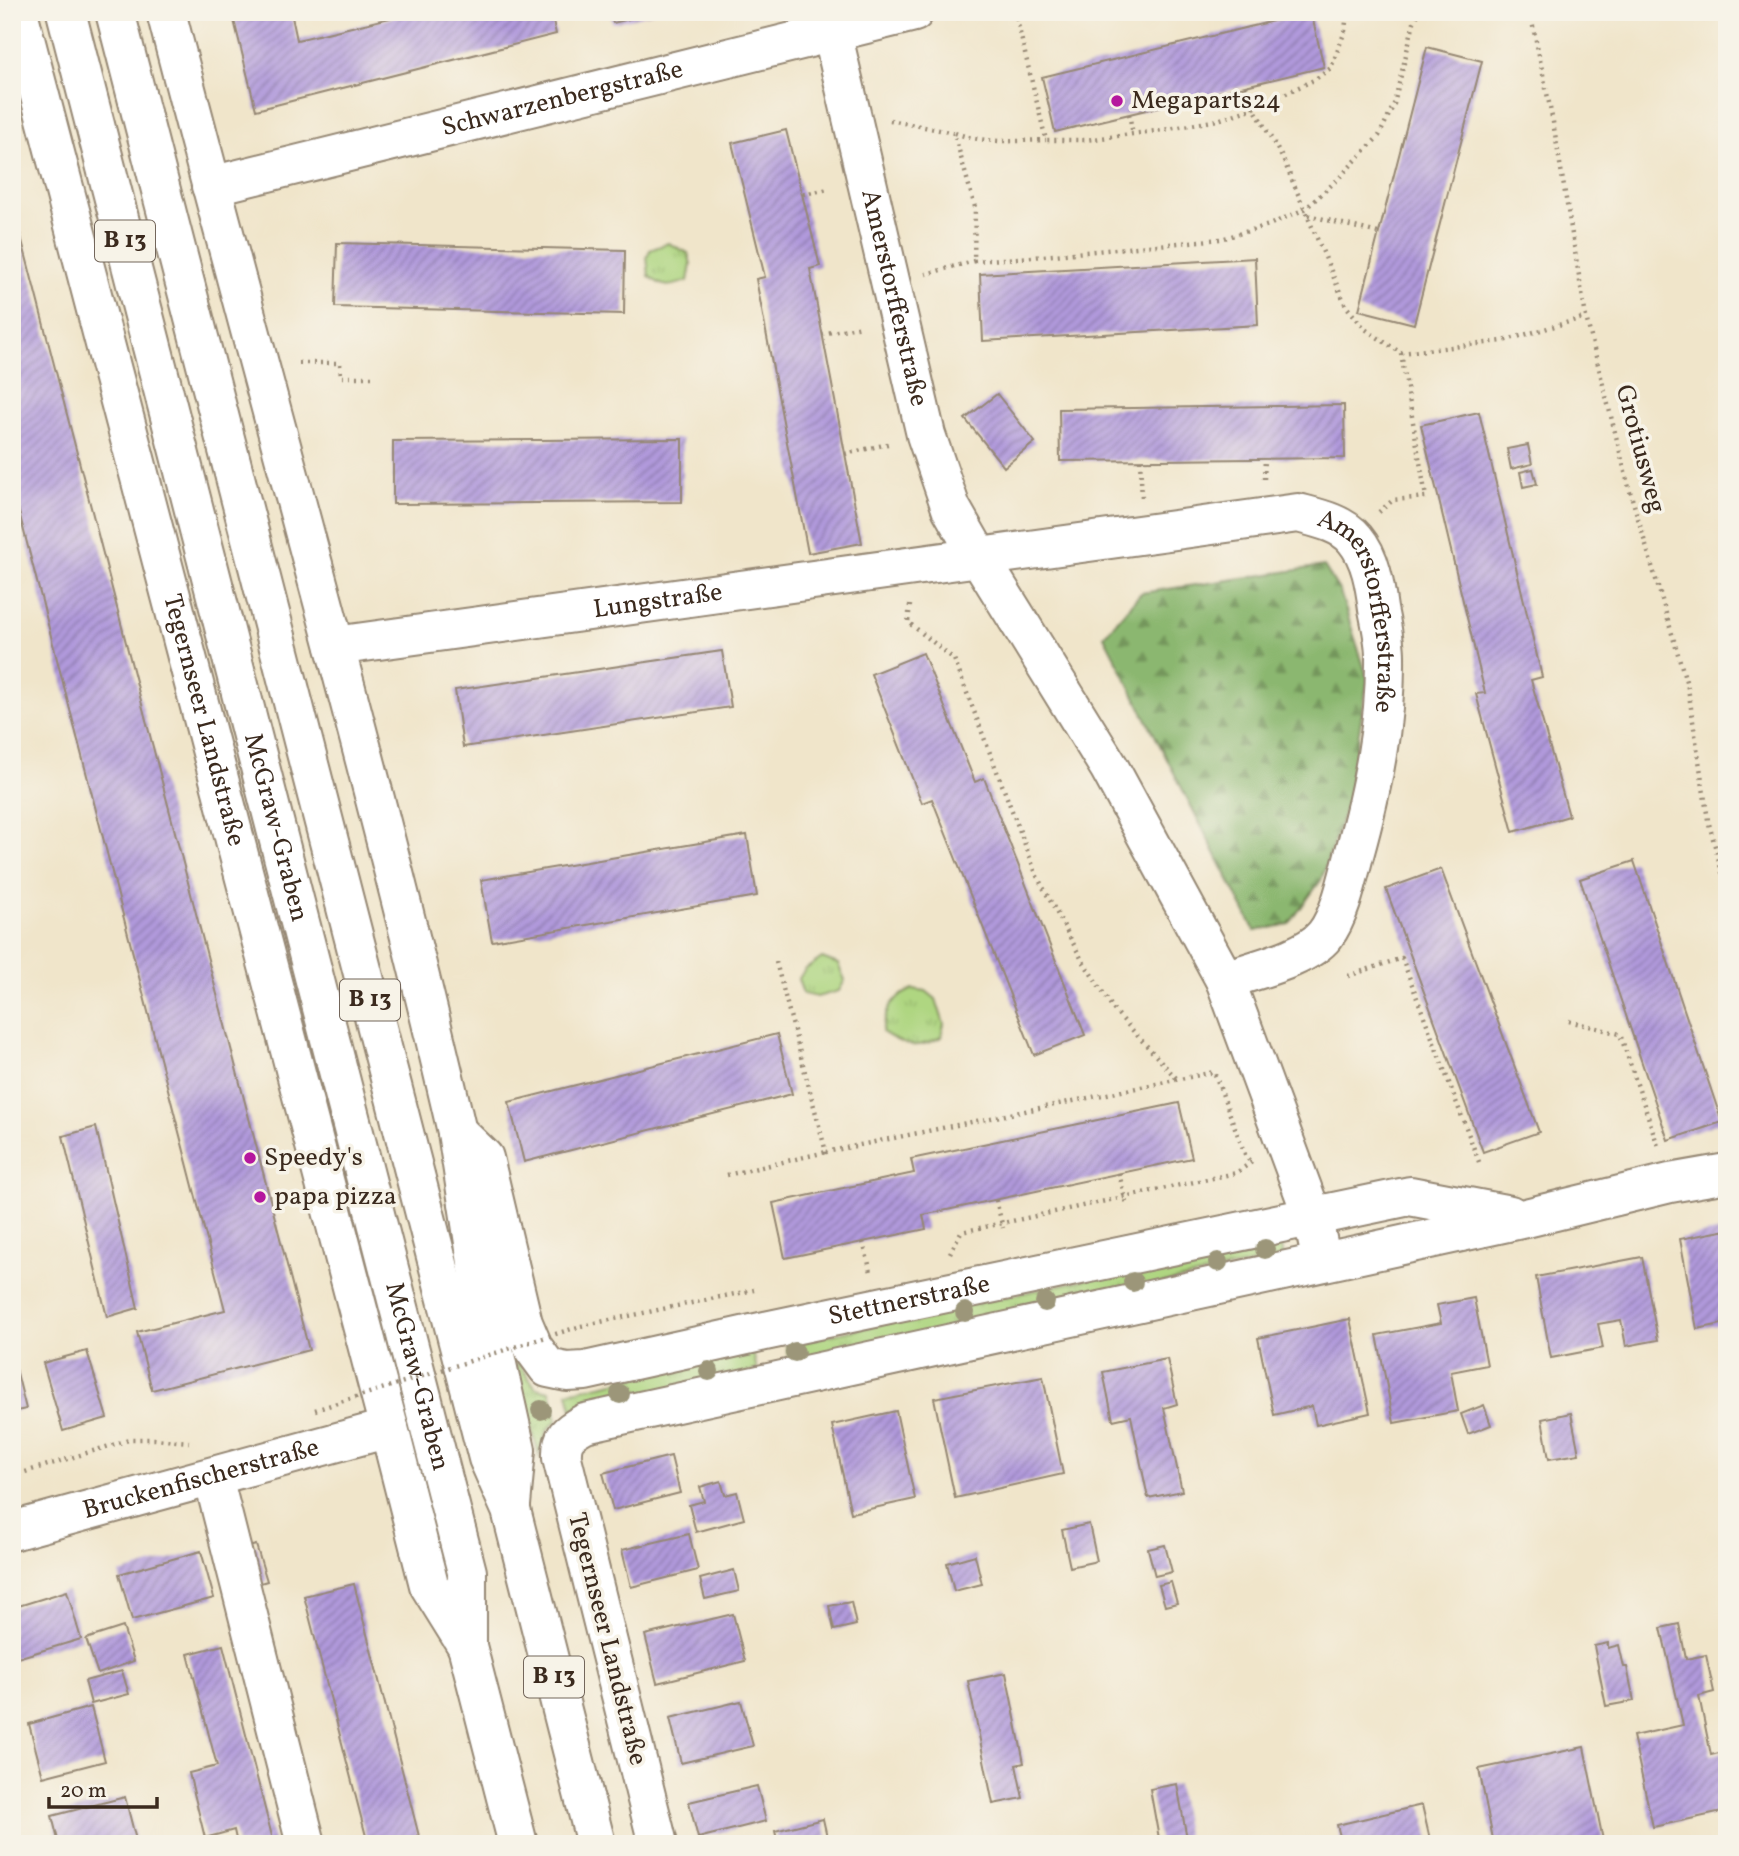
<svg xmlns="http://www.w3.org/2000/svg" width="1739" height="1856" font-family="Vollkorn,serif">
<defs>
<pattern id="grass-tufts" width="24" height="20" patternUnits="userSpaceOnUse" patternTransform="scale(1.75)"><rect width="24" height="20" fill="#afd681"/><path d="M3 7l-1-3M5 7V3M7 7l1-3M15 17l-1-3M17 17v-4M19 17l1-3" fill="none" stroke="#97b86f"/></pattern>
<pattern id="forest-firs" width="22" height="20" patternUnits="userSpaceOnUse" patternTransform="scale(1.75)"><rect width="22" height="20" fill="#8bb76f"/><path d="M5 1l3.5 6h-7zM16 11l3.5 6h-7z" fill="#73955b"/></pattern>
<pattern id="building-hatch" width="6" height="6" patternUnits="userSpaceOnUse" patternTransform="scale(1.75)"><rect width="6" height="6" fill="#b099db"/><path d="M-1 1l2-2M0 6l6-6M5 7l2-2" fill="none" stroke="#907db1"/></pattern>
</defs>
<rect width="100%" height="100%" fill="#f7f3e8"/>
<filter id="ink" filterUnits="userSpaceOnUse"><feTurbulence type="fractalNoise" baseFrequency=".0143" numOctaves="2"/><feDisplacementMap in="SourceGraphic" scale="14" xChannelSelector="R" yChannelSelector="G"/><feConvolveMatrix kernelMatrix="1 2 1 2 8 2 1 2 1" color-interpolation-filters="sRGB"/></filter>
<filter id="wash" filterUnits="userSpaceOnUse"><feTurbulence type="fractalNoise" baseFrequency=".00686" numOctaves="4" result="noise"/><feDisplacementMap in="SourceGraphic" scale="28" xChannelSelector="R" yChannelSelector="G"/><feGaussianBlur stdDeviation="1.57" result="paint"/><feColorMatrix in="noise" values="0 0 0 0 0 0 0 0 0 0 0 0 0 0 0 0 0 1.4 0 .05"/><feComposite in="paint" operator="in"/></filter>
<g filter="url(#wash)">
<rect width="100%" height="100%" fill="#f0e5ca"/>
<g fill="url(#grass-tufts)" stroke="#758050" stroke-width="2">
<path d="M668,243L688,253L691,264L688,281C669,287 664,289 649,276L647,257L650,250Z"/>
<polygon points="822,958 838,964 845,980 839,991 817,997 803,994 798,979 806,969"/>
<path d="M913,989L926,991L936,999L944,1024L941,1037C917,1050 905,1047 882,1032C887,1007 889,1000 913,989Z"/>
<polygon points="1279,1237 1283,1257 790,1365 786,1345"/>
<polygon points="753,1352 757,1370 572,1409 568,1392"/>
<polygon points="518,1363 536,1388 550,1391 557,1421 547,1430 539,1456 515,1364"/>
</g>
<polygon fill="url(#forest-firs)" stroke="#637046" stroke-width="2" points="1324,566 1340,592 1368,679 1347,802 1321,880 1289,924 1255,931 1104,636 1141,593"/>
<g id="blocks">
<g fill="url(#building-hatch)">
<polygon points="232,12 291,12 297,40 415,12 551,12 556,34 256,110"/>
<polygon points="609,12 653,12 653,13 613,23"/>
<polygon points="1311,12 1324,67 1055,132 1042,77"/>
<polygon points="1427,47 1482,61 1414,324 1359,310"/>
<polygon points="786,130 820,266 810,269 862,543 808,553 756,279 765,277 732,143"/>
<polygon points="12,202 309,1350 152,1390 137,1332 225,1310 12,485"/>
<polygon points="337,243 625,250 624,314 335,307"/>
<polygon points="1255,258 1258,325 983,341 980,274"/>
<polygon points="997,394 1035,442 1004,467 965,419"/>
<polygon points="1344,405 1345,458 1060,461 1059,409"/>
<polygon points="1479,412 1542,677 1531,680 1569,816 1513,832 1476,694 1485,693 1421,425"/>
<polygon points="682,439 682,502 393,504 393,441"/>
<polygon points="1528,445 1532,464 1511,469 1507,449"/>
<polygon points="1533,469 1537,484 1523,487 1520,472"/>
<polygon points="722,651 731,707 463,747 455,690"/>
<polygon points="923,653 975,782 984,778 1085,1035 1034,1055 932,799 922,803 871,674"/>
<polygon points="747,835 757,896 492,941 481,880"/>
<polygon points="1634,861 1722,1122 1668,1140 1580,879"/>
<polygon points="1441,869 1539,1132 1483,1152 1386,889"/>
<polygon points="777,1034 792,1094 524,1162 509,1102"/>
<polygon points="1179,1103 1192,1158 923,1215 926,1229 785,1258 773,1203 914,1173 911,1159"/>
<polygon points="96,1127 138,1308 107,1317 63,1136"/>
<polygon points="1727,1230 1727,1323 1697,1329 1680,1239"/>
<polygon points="1642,1257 1658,1340 1626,1346 1621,1320 1598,1324 1603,1348 1551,1358 1536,1277"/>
<polygon points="1474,1298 1487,1365 1451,1372 1458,1411 1394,1423 1377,1335 1441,1323 1437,1305"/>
<polygon points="1350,1319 1370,1413 1316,1425 1312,1406 1274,1415 1258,1338"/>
<polygon points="87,1351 107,1418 63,1431 43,1363"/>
<polygon points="1167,1359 1177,1404 1164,1408 1182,1491 1148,1498 1131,1416 1113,1420 1103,1372"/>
<polygon points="15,1365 26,1409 12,1412 12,1366"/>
<polygon points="1043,1377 1063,1474 955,1498 934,1398"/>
<polygon points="1484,1405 1491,1425 1468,1434 1461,1414"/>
<polygon points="896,1411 915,1499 851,1513 832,1425"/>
<polygon points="1571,1413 1579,1454 1549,1459 1542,1419"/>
<polygon points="671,1456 680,1493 613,1510 603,1473"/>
<polygon points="721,1481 725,1495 737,1492 744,1519 696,1532 689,1505 704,1501 700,1487"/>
<polygon points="1089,1524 1097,1561 1070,1567 1062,1530"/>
<polygon points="689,1534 698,1570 631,1587 622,1550"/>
<polygon points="256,1545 267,1581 247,1587 237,1550"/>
<polygon points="1165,1545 1172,1572 1155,1576 1148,1549"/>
<polygon points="201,1551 214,1598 132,1620 119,1574"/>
<polygon points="975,1555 982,1584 954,1591 947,1563"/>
<polygon points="734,1570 739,1591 705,1599 700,1579"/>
<polygon points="1171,1582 1177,1603 1165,1606 1159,1585"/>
<polygon points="354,1584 408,1793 421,1844 368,1844 304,1596"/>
<polygon points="67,1591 81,1639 14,1659 12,1653 12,1608"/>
<polygon points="851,1602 856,1625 834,1630 829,1606"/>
<polygon points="733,1614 745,1661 657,1683 645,1635"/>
<polygon points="1679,1624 1686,1659 1706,1655 1714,1692 1699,1696 1711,1755 1723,1752 1727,1769 1727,1811 1653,1827 1633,1736 1683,1725 1661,1628"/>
<polygon points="123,1627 134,1661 98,1674 86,1639"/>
<polygon points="1608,1643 1608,1648 1619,1645 1624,1667 1627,1667 1634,1701 1606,1706 1594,1646"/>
<polygon points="223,1645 274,1844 237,1844 234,1830 205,1838 189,1773 217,1766 188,1654"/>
<polygon points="122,1671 129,1694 91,1704 85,1681"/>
<polygon points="1006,1673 1024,1763 1016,1765 1023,1798 993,1804 968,1681"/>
<polygon points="741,1701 753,1746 681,1763 670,1718"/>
<polygon points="91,1707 105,1761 43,1777 29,1724"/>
<polygon points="1584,1747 1603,1840 1586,1844 1494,1844 1479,1769"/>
<polygon points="1177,1784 1188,1844 1160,1844 1150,1789"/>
<polygon points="757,1786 766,1821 698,1838 689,1802"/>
<polygon points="125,1797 137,1844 59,1844 52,1816"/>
<polygon points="1422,1805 1431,1844 1342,1844 1337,1825"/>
<polygon points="823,1819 828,1841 819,1844 778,1844 775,1831"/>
</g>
</g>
</g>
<g filter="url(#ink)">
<use href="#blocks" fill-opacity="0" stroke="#968874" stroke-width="2"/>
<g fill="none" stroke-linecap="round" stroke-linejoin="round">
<g stroke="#968874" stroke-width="42">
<g id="minor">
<path id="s1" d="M832,32L926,435L951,508L979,557L1109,767L1225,980L1312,1215L1322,1262"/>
<path id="s2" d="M211,186L914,12"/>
<path id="s3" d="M335,646L1298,513C1317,518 1342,523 1355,539C1371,558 1375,586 1378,609C1381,624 1385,641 1385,656C1386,724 1372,790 1354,855C1348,878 1340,916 1325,935C1306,959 1253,970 1225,980"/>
<path id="s4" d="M457,1132L484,1158L523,1323L534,1349L548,1368L567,1372L585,1371L765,1331L1410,1196L1510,1215"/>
<polyline points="213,1477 306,1844"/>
<path id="s5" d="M12,1531L389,1428"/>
<path d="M658,1844L562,1458C561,1437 568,1432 585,1423L1526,1218L1670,1183L1727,1173"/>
</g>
</g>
<g stroke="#968874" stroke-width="42">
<g id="major">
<path id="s6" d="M18,12L389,1428"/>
<path d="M166,12C262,386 370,756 457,1132"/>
</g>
</g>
<g stroke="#968874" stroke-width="42">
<g id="highway">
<path id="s7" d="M66,12L467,1572V1646L518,1844"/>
<polyline points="115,12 488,1458 511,1510 596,1844"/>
<polyline points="457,1132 483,1301 516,1450 511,1505"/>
<polyline points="389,1428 429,1585 467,1646"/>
</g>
</g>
<g stroke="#968874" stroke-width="4.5" stroke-dasharray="2 5" stroke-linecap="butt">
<polyline points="1015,12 1046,140 1086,140 1163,130 1218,120 1254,108 1314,80 1331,68 1345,31 1347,12"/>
<polyline points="1530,12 1553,122 1586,317 1629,488 1688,688 1708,820 1727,891"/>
<polyline points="1246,86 1254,108 1283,159 1346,306 1365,329 1401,353 1426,497 1393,500 1379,512"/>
<polyline points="1129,114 1133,134"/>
<polyline points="890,120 954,133 975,207 974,261 926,274"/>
<path d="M955,133C985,144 1015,141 1046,140"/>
<polyline points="803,194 829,189"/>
<polyline points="1308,215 1378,233"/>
<polyline points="974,261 1033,257 1221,239 1269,225 1305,209 1337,180 1379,136 1394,104 1414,22 1419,12"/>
<polyline points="822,334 862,326"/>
<polyline points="1401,353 1503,341 1586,317"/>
<polyline points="299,363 340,363 341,377 372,377"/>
<polyline points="845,454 892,443"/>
<polyline points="1140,460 1142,498"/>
<polyline points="1264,479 1265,459"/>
<polyline points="910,605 908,622 954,659 1037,876 1081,958 1114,1010 1178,1080"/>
<polyline points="776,962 826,1152 1214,1072 1246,1157 1250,1161"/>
<polyline points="1348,976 1402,958 1479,1162"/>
<polyline points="1569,1021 1620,1034 1659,1149"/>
<polyline points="1119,1173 1126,1203"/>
<polyline points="727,1175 826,1152"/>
<polyline points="996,1200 1003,1228"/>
<polyline points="863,1242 871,1272"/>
<polyline points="950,1253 961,1232 1236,1173 1252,1162"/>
<polyline points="581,1326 754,1290"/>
<polyline points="12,1476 132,1439 154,1439 189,1442"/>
</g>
<use href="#minor" stroke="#fff" stroke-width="38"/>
<use href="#major" stroke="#fff" stroke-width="38"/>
<use href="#highway" stroke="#fff" stroke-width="38"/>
<polyline stroke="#968874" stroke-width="4.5" stroke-dasharray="2 5" stroke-linecap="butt" points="315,1410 581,1326"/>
</g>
<g fill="#9c9679">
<circle cx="1265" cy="1249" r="10"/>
<circle cx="1218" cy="1262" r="10"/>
<circle cx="1133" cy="1282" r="10"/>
<circle cx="1045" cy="1302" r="10"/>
<circle cx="965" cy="1312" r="10"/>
<circle cx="795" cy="1352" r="10"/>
<circle cx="709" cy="1371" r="10"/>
<circle cx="620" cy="1394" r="10"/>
<circle cx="541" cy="1410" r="10"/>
</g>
</g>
<g fill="#b5179e" stroke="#f7f3e8" stroke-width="2.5">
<circle cx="1117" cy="101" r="7"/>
<circle cx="250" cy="1158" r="7"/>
<circle cx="260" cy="1197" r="7"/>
</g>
<g text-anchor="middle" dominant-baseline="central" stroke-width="7" stroke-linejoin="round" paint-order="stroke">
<g fill="#f7f3e8" stroke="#73665b" stroke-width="2">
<rect x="95" y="220.5" width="60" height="41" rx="5"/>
<rect x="340" y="979.5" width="60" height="41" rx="5"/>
<rect x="524" y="1656.5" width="60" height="41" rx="5"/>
</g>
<g font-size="24" font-weight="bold" fill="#3b2a1e">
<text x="125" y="241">B 13</text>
<text x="370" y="1000">B 13</text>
<text x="554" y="1677">B 13</text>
</g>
<g font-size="26" fill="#3b2a1e" stroke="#f7f3e8">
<text stroke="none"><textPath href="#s2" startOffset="362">Schwarzenbergstraße</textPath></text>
<text stroke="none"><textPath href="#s1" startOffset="273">Amerstorfferstraße</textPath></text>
<text transform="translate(1640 449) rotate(75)">Grotiusweg</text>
<text stroke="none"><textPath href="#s3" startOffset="326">Lungstraße</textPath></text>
<text stroke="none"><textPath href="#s3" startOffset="1104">Amerstorfferstraße</textPath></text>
<text stroke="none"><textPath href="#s6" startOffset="732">Tegernseer Landstraße</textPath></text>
<text stroke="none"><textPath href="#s7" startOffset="842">McGraw-Graben</textPath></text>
<text stroke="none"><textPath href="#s4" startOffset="628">Stettnerstraße</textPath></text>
<text stroke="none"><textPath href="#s7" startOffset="1409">McGraw-Graben</textPath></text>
<text stroke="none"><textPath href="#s5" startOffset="196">Bruckenfischerstraße</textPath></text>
<text transform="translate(607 1639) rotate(76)">Tegernseer Landstraße</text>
</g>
<g font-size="26" fill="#3b2a1e" stroke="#f7f3e8" text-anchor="start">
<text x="1131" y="101">Megaparts24</text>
<text x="264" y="1158">Speedy's</text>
<text x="274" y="1197">papa pizza</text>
</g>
</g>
<rect width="1739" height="1856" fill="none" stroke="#f7f3e8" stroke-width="42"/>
<path d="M49 1797v10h108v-10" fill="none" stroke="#3b2a1e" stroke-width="3.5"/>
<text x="60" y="1797" font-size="21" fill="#3b2a1e" stroke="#f7f3e8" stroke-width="5" paint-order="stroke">20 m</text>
</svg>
